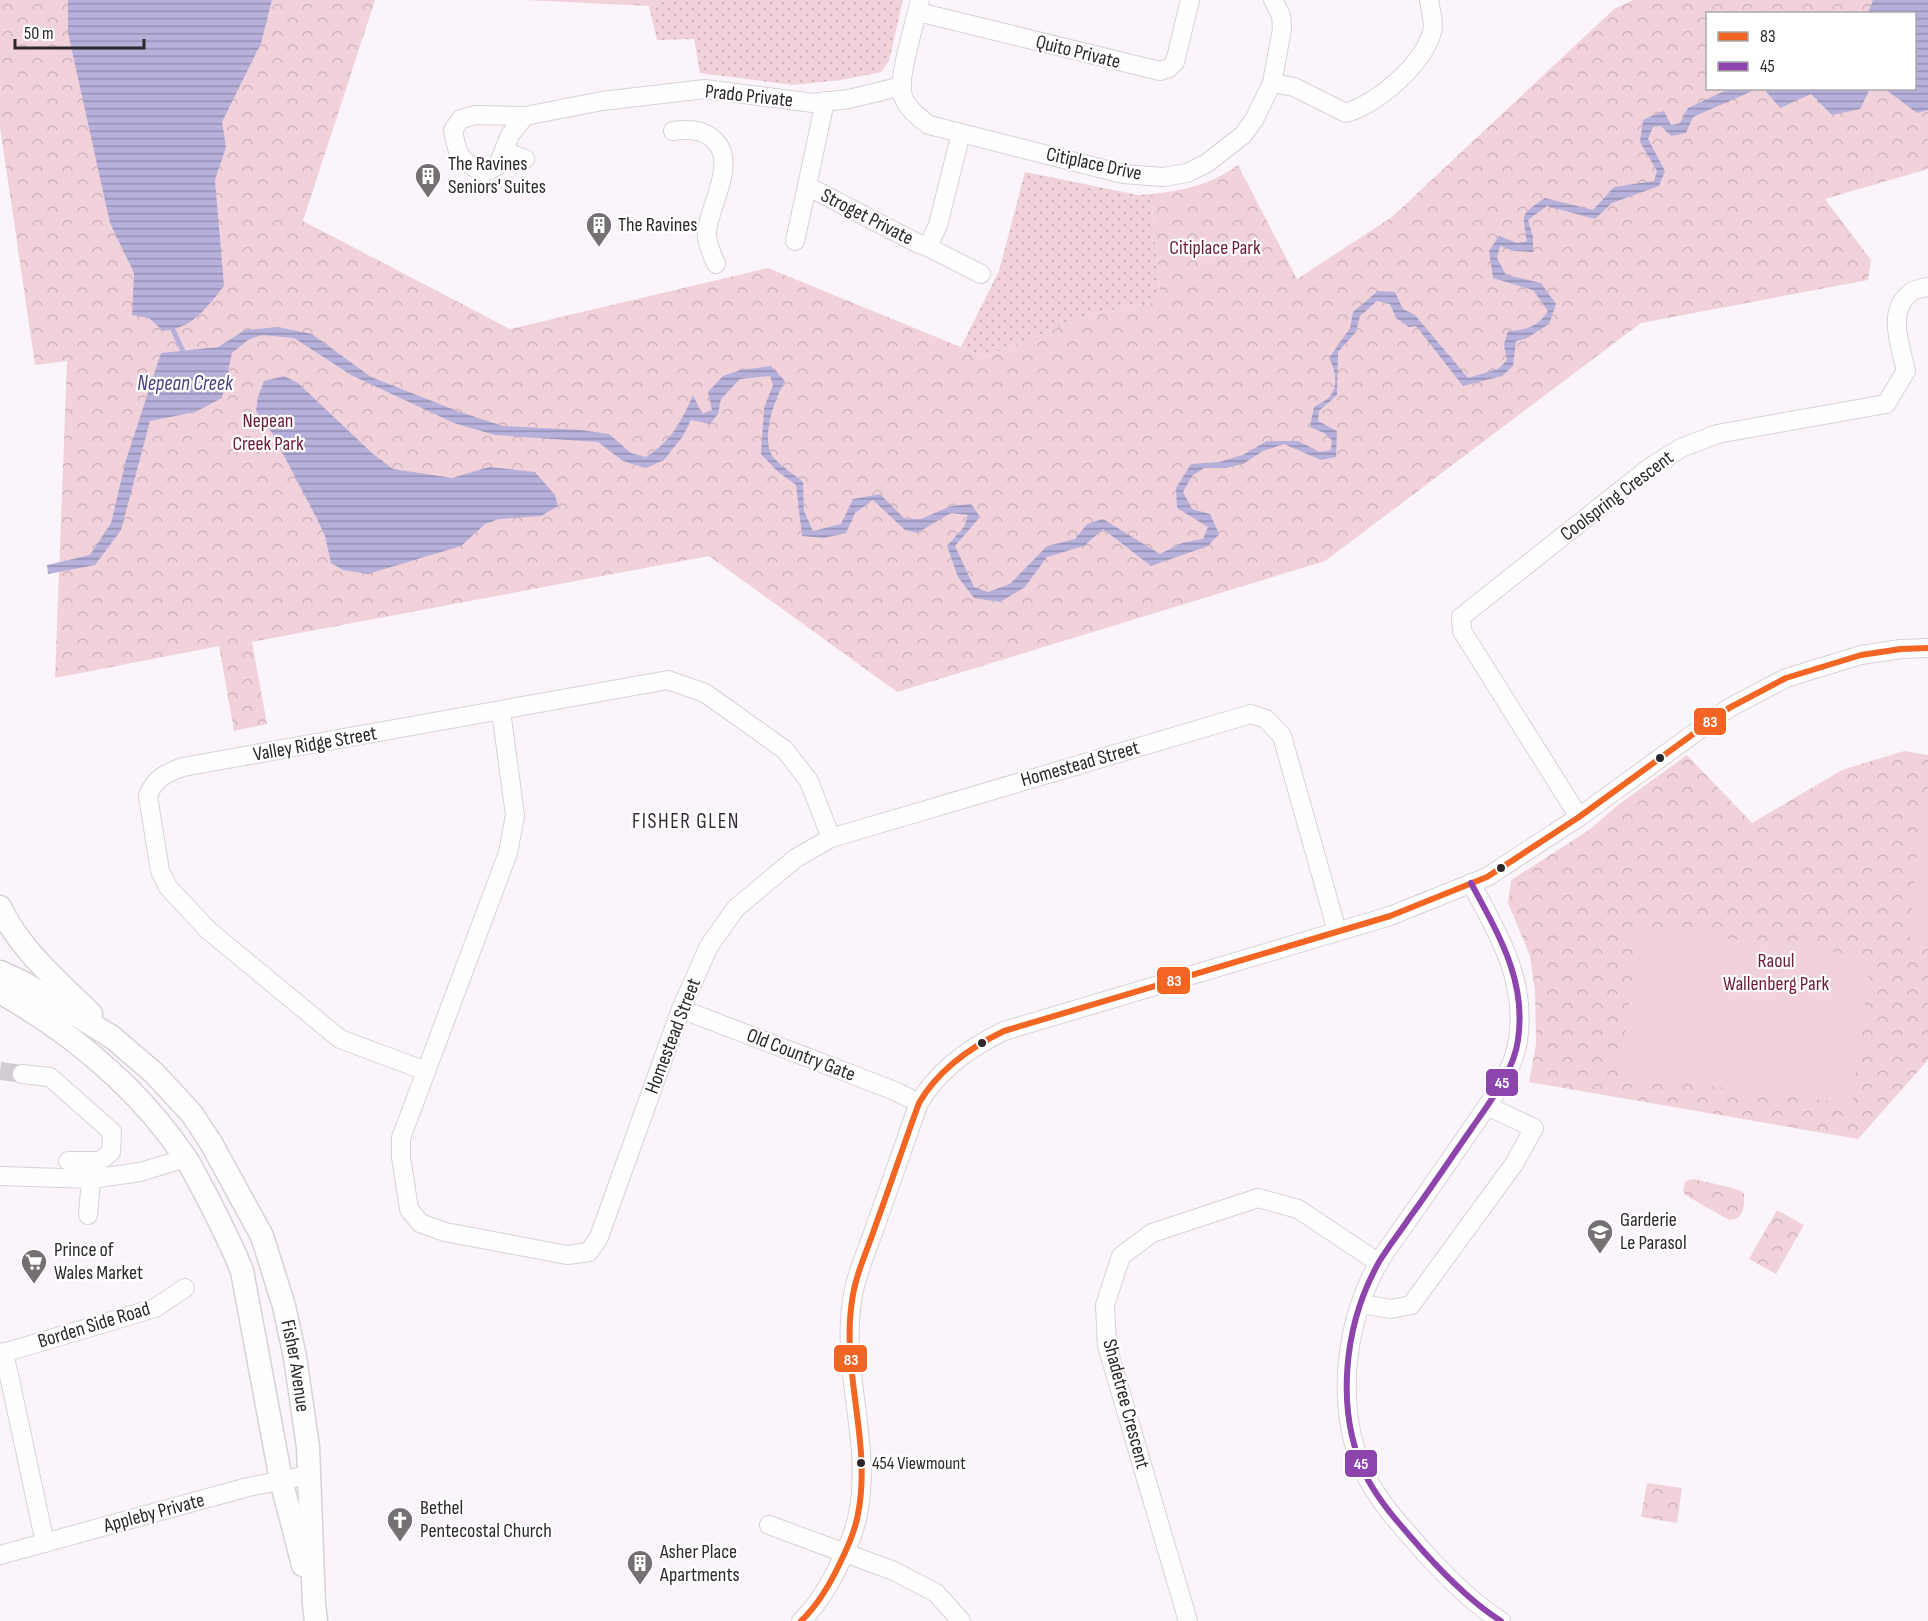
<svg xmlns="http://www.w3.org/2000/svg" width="1928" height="1621" font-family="'Sofia Sans Condensed',sans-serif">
<defs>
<pattern id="grass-dots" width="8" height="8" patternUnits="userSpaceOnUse" patternTransform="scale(1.5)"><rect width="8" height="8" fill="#f1d2db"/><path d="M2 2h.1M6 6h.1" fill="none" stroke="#cfb4bc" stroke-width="1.8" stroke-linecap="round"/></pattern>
<pattern id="park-crowns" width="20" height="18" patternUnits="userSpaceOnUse" patternTransform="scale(1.5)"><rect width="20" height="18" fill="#f1d2db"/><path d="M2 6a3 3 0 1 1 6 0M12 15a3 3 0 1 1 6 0" fill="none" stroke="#cfb4bc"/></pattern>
<pattern id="water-rules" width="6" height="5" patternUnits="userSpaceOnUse" patternTransform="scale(1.5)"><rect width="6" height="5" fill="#b6b0db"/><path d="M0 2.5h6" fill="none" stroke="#948fb2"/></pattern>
</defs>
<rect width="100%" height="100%" fill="#fbf5fb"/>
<g fill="url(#grass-dots)">
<polygon points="667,0 903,0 889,61 881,72 841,80 793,85 700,73 694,39 657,40 649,6"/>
<polygon points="1025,172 1138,195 1151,194 1161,301 1095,313 985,357 961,347 999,271"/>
</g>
<g fill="url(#park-crowns)" fill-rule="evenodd">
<path d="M0,0H375L303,221L510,329L768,268L985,357L1095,313L1161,301L1151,194C1183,191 1212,184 1238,165L1297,279L1392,217L1614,9L1633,0H1928V169L1825,199L1871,260L1868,280L1641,323L1325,561L897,692L709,556L252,642L267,724L234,731L219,646L55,678L67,361L35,365L0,127ZM1708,14H1914V88H1708Z"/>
<polygon points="525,0 667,0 649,6"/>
<polygon points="1904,751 1928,755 1928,1060 1858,1139 1529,1082 1536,1044 1535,991 1530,956 1508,903 1511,880 1589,830 1618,805 1687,755 1752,823 1842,770"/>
<path d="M1694,1179C1708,1183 1732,1186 1744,1193C1745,1205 1744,1220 1729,1220L1685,1195L1683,1190L1685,1181Z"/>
<polygon points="1777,1210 1804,1225 1776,1274 1749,1259"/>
<polygon points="1647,1483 1682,1488 1677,1523 1641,1517"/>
</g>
<g fill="#f1d2db">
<polygon points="1921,807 1928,807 1928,949 1909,947"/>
<polygon points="1639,927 1871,957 1852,1104 1620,1074"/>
</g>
<g fill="url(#water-rules)">
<path d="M68,0H272L261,43L222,122L226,147L215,180L224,286C206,308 194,328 163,331L149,318L132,315L134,273L110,223L68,33Z"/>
<polygon points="1873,0 1928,0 1928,110 1917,113 1885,89 1914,88 1914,14 1868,13"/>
<path d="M1731,88L1757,89L1693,117L1686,133L1671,136L1661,126L1653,127L1648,139L1665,171L1659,186L1612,203L1595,219L1547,206L1528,220L1533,237V252L1515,251L1500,246L1497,258L1506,275L1541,283L1556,304L1549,324L1527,338L1516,341L1513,366L1502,376L1463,386L1416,326L1409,327L1396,318L1390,304L1377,301L1360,316L1356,332L1338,352L1337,395L1319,411L1318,421L1337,431L1336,457L1321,460L1284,444L1263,451L1243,464L1226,468H1204L1192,476L1183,492L1192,509L1210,514L1219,534L1208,546L1151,566L1103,529L1084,546L1047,557L1025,587L1000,602L974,598L958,577L947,546L964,527L968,515L951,513L917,533L905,530L873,500L855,513L846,533L824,538L802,536L796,485L777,471L761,454L764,408L773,385L770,376L740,379L721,399L718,414L710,424L691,420L683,436L664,460L646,468L623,461L598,442L495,435L454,423L351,375L294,338L262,335L248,340L232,353L222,398L195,412L150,421L121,530L95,565L48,574L47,565L90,555L111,523L126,460L161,353L218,347L245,330L278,327L312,334L371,377L460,412L503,426L581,430L609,434L631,453L646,457C671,442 682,420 693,395L702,414L712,410L708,392L723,376L741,370L771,366L785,381C775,398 759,441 774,458C782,467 794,474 803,482L804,511L813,531L841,524L853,499L880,494L905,519H921L951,506L971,504L980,517L955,546L974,587L988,592L1010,584L1047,546L1075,539L1087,524L1103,519L1160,554L1182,543L1203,539L1208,527L1177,508L1176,488L1191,464L1219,462L1243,455L1267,441H1298L1320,452L1331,450L1332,440L1324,433L1310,427L1314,407C1319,404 1327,400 1330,396C1339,385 1335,369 1329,358L1350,328L1353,312L1378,291L1395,292L1403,309L1415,315L1468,378L1498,369L1507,360L1504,345L1508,331C1526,330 1538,327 1548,311L1533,290L1493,278L1489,251L1499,236L1517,243L1527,241C1522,213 1520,215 1545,198L1593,210L1614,187L1654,181L1657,171L1640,142L1643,120L1664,111L1671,125L1680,123L1688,108Z"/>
<polygon points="1789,89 1789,88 1870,89 1860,109 1832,115 1811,94 1780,108 1764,89 1783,89 1785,90"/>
<polygon points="284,376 298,383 372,453 393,469 452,478 489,467 535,472 555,495 558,506 541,516 499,519 485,524 461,546 368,574 343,570 331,563 325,536 316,517 272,433 256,411 258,397 264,381"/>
</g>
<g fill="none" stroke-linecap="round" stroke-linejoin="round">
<polyline stroke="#b6b0db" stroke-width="5" points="173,330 183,351"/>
<polyline stroke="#d2ccd2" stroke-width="18" stroke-dasharray="18 9" stroke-linecap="butt" points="0,1071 22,1074"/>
<g stroke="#d7d2d7" stroke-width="20">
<g id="minor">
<path d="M920,0C916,19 898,77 902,93C905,107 918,117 929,125L1123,174L1163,177L1187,173L1207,163L1243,135L1254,120L1272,83L1282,29L1281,15L1273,0"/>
<polyline points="918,12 1160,71 1169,68 1175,62 1190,0"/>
<path d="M1272,83L1294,87L1346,113C1378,103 1422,66 1432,32C1435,23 1430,9 1429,0"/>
<polyline points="825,101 807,186 917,243 928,247 938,225 961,133"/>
<path d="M525,116L510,135L498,165L483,173C460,160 457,156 453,130L461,119L476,115L525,116L602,101L705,89L813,103L849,99L902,86"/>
<path d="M673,131C688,129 702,129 713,139C739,161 709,205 707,232C706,242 712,254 716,264"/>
<polyline points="504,151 525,159"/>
<polyline points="795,241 807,186"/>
<polyline points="928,247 981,274"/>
<polyline points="501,711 515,815 508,853 401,1138 401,1157 409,1209 420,1223 445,1232 567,1255 589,1252 599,1237 681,1009 709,946 736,908 796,858 831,838 1251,714 1266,719 1282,736 1337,931"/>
<path d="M1579,817L1462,631L1461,617L1649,468L1681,448L1717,434L1886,404L1906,371C1901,347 1886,312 1910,293C1914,289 1922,288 1928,287"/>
<path d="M1471,883C1498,934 1527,980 1518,1040C1514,1071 1489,1103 1472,1128C1451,1158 1431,1188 1410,1217C1400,1232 1388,1247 1379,1262C1343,1326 1334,1414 1368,1480C1383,1507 1404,1529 1424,1552C1444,1574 1475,1605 1501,1621"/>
<polyline points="681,1009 895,1091 919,1103"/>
<path d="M426,1071L340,1039L208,930L168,887L160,871L148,796C154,779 166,773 183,767L668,680L705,693L785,750L809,781L831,838"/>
<polyline points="22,1074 50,1077 112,1132 111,1152 100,1161 68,1161"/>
<polyline points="0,1176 91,1179 140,1172 186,1158"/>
<polyline points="88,1215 91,1179"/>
<polyline points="1361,1304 1391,1309 1411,1305 1514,1164 1534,1128 1487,1106"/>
<polyline points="4,1352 45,1543"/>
<polyline points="0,1354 155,1308 185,1288"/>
<polyline points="769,1525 894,1571 936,1593 961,1621"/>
<polyline points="0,1555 248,1487 309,1475"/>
<path d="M801,1621C818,1605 829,1586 839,1565C847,1549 855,1532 858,1514C872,1443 841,1372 852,1301C855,1276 867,1251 875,1227C890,1186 904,1144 919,1103C938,1070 971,1047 1004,1031L1390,916L1487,877L1579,817L1729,708L1786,678L1861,655L1901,649L1928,648"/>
<polyline points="1188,1621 1107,1346 1105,1305 1121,1256 1152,1233 1258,1198 1298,1209 1379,1263"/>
</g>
</g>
<g stroke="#d7d2d7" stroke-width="25">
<g id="major">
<path d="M0,907C20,950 58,981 91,1014"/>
<path id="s1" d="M0,972L22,982L112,1037L154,1073L192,1114L211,1143L262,1236L284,1306L295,1357L308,1447L314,1604L316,1621"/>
<path d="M0,992C72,1033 138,1088 185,1157C192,1167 197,1179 203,1189C217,1216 231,1243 242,1271L281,1480L303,1565"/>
</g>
</g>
<use href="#minor" stroke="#fefefe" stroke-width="18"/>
<use href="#major" stroke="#fefefe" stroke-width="22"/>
<g stroke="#fff" stroke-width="10">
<path id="bus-1" d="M801,1621C818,1605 829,1586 839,1565C847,1549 855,1532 858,1514C872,1443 841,1372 852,1301C855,1276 867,1251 875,1227C890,1186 904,1144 919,1103C938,1070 971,1047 1004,1031L1390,916L1487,877L1579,817L1729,708L1786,678L1861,655L1901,649L1928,648"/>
</g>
<g stroke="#fff" stroke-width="10">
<path id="bus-2" d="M1471,883C1498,934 1527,980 1518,1040C1514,1071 1489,1103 1472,1128C1451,1158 1431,1188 1410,1217C1400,1232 1388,1247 1379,1262C1343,1326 1334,1414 1368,1480C1383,1507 1404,1529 1424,1552C1444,1574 1475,1605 1501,1621"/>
</g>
<use href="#bus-1" stroke="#f26522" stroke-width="6"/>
<use href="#bus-2" stroke="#8e44ad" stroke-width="6"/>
</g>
<defs>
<g id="building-pin" transform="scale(1.35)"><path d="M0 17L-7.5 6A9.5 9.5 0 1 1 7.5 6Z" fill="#747074" stroke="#fff"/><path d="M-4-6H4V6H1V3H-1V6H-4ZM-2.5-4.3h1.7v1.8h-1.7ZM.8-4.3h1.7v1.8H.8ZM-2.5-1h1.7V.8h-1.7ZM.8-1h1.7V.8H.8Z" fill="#fff"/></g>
<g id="school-pin" transform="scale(1.35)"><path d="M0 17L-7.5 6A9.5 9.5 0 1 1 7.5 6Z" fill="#747074" stroke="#fff"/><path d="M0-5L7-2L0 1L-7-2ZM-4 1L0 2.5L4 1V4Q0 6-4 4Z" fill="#fff"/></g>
<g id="supermarket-pin" transform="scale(1.35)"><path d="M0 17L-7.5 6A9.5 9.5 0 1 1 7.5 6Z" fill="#747074" stroke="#fff"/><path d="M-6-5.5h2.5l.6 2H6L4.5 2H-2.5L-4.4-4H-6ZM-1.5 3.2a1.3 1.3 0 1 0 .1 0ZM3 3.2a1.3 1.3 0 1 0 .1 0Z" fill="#fff"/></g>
<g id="church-pin" transform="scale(1.35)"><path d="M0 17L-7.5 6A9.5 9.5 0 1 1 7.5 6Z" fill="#747074" stroke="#fff"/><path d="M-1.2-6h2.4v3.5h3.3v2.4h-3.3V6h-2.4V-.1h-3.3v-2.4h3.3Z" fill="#fff"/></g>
</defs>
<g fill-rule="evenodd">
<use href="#building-pin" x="428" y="176"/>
<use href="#building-pin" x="599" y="225"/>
<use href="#school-pin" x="1600" y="1232"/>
<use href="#supermarket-pin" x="34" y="1262"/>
<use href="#church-pin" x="400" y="1520"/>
<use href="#building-pin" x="640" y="1563"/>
</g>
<g fill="#2c282c" stroke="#fff" stroke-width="2">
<circle cx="1660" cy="758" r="5"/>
<circle cx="1501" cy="868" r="5"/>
<circle cx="982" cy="1043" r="5"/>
<circle cx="861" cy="1463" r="5"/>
</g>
<g text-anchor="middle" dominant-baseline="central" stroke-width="4.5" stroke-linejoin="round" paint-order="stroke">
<g font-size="18" fill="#2c282c" stroke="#fff" text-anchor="start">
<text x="872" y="1463">454 Viewmount</text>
</g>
<g font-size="20" fill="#2c282c" stroke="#fff">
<text transform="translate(1078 52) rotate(14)">Quito Private</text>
<text transform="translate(749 96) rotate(6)">Prado Private</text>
<text transform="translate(1094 164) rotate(12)">Citiplace Drive</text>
<text transform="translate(867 217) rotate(27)">Stroget Private</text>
<text transform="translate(1617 496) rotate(-37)">Coolspring Crescent</text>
<text transform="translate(315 744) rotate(-10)">Valley Ridge Street</text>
<text transform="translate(1080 764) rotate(-16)">Homestead Street</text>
<text transform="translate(673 1036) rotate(-69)">Homestead Street</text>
<text transform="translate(801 1055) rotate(21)">Old Country Gate</text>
<text transform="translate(94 1325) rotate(-17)">Borden Side Road</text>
<text stroke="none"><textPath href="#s1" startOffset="516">Fisher Avenue</textPath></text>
<text transform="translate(1126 1404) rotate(75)">Shadetree Crescent</text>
<text transform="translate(154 1513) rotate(-15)">Appleby Private</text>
</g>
<g font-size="20" fill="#2c282c" stroke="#fff" text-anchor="start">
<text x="448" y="164">The Ravines<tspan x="448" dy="23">Seniors' Suites</tspan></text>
<text x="618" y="225">The Ravines</text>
<text x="1620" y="1220">Garderie<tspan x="1620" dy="23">Le Parasol</tspan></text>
<text x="54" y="1250">Prince of<tspan x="54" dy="23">Wales Market</tspan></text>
<text x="420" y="1508">Bethel<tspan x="420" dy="23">Pentecostal Church</tspan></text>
<text x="660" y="1552">Asher Place<tspan x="660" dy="23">Apartments</tspan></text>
</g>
<g font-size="20" fill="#6d1b35" stroke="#fff">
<text x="1215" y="248">Citiplace Park</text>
<text x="268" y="421">Nepean<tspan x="268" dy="23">Creek Park</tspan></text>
<text x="1776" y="961">Raoul<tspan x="1776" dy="23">Wallenberg Park</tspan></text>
</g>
<g font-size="21" font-style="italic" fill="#4b4088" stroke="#fff">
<text x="185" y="383">Nepean Creek</text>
</g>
<g font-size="21" letter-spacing="1.5" fill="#362d36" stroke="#fff">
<text x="686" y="821">FISHER GLEN</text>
</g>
</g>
<g stroke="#fff" stroke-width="2">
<rect x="1693" y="707" width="34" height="29" rx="6" fill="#f26522"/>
<rect x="1156" y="966" width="35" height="29" rx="6" fill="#f26522"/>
<rect x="1485" y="1068" width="34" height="29" rx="6" fill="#8e44ad"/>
<rect x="833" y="1344" width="35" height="29" rx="6" fill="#f26522"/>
<rect x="1344" y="1449" width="34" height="29" rx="6" fill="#8e44ad"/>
</g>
<g font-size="16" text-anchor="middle" font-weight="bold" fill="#fff">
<text x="1710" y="727">83</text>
<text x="1174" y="986">83</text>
<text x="1502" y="1088">45</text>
<text x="851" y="1365">83</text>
<text x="1361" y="1469">45</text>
</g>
<rect x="1706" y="12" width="210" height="78" fill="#ffffff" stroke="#aba9ab" stroke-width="1.5"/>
<rect x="1718" y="32" width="30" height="9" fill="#f26522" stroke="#aba9ab" stroke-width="1.5"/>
<text x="1760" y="42" font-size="18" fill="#2c282c">83</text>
<rect x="1718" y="62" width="30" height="9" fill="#8e44ad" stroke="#aba9ab" stroke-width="1.5"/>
<text x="1760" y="72" font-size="18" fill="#2c282c">45</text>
<path d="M15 39v9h129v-9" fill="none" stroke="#2c282c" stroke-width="3"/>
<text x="24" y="39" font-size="18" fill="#2c282c" stroke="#ffffff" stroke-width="4.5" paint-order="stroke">50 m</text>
</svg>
